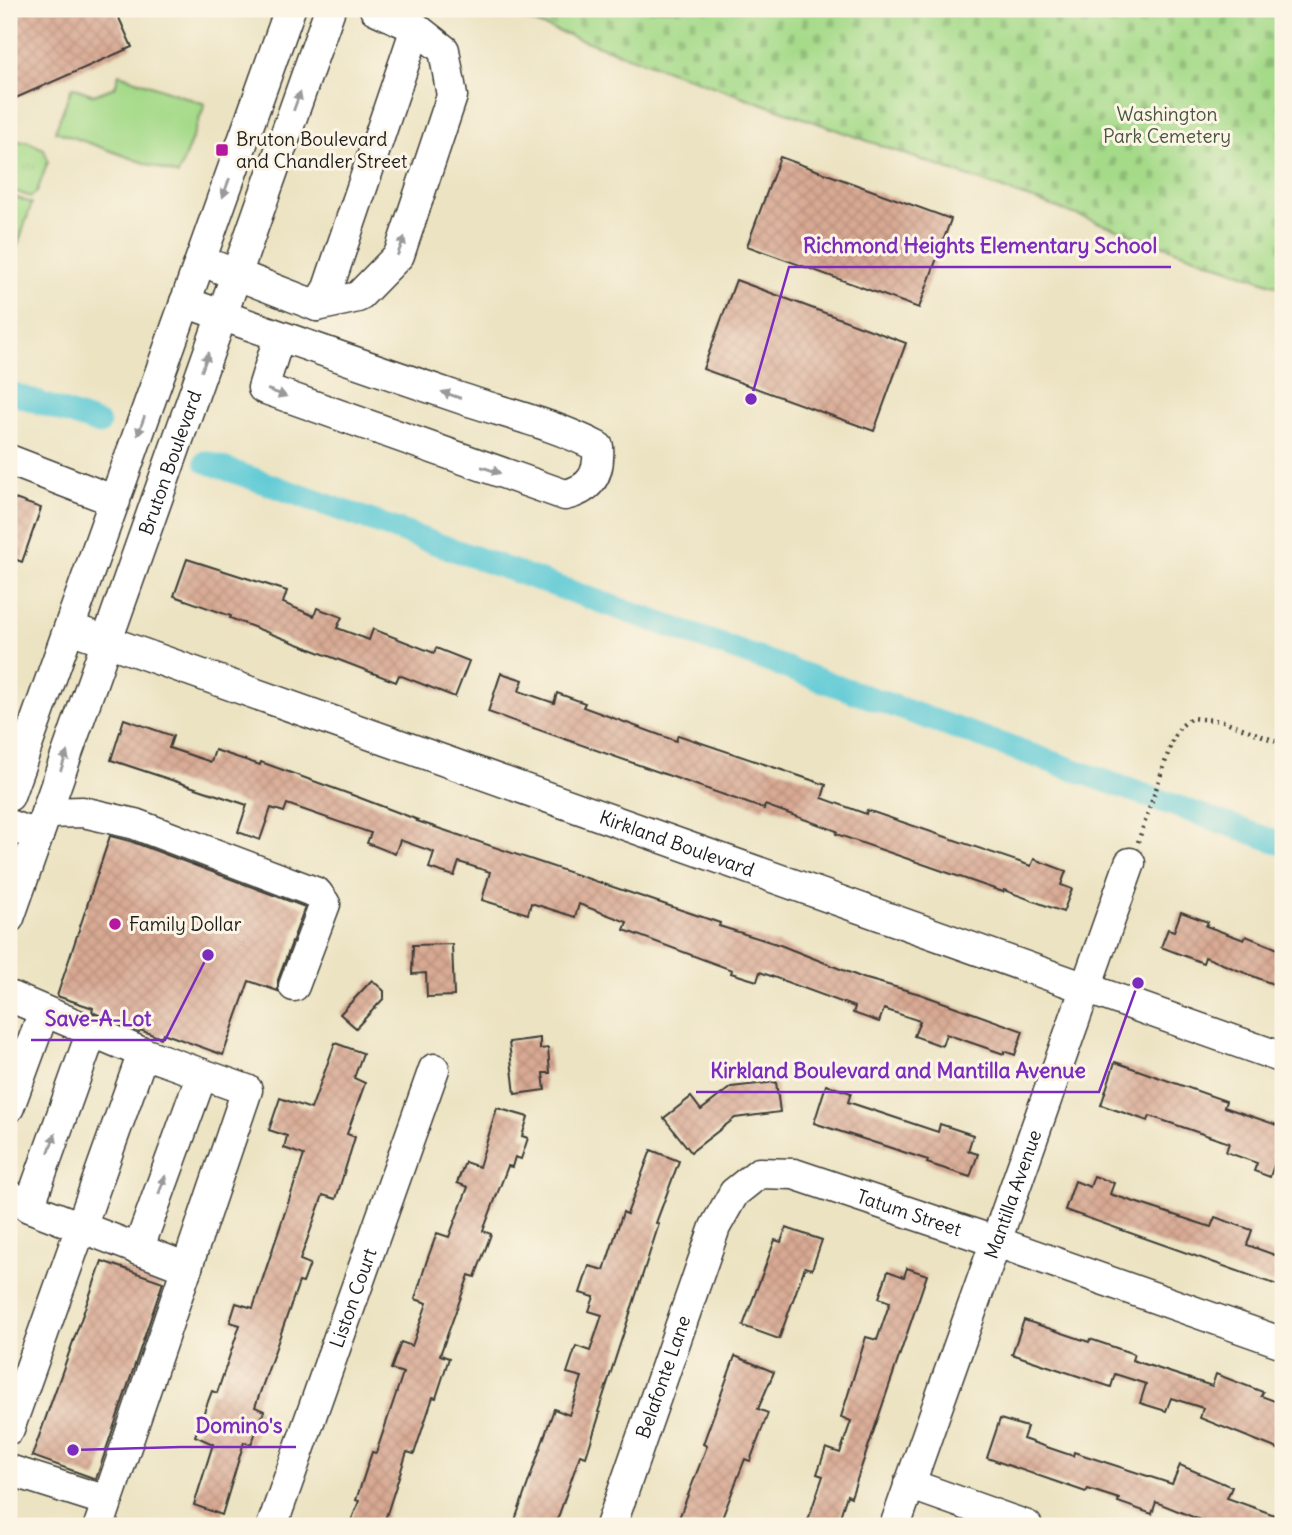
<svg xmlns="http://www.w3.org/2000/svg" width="1292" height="1535" font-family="Delius,sans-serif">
<defs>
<pattern id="cemetery-stones" width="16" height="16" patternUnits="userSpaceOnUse" patternTransform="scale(1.75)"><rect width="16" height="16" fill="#a5da89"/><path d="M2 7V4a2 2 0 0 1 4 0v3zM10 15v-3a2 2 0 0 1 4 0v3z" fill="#8dba76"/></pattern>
<pattern id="park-tufts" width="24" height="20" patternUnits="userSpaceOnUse" patternTransform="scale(1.75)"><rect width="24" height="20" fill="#a5da89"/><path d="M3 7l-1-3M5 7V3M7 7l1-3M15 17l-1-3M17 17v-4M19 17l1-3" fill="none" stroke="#8dba76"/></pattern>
<pattern id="building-cross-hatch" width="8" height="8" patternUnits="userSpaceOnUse" patternTransform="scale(1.75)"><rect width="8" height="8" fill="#d8a993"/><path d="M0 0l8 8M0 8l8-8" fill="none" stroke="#b9917e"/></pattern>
</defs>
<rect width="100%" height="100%" fill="#fcf5e5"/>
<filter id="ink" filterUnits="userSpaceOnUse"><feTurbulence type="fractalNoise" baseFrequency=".0143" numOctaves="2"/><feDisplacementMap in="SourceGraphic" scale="14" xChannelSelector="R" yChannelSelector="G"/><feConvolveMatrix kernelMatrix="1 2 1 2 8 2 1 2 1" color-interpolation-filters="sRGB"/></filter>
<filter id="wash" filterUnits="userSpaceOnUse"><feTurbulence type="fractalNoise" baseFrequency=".00686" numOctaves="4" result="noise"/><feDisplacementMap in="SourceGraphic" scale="28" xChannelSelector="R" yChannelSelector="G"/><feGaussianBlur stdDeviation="1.57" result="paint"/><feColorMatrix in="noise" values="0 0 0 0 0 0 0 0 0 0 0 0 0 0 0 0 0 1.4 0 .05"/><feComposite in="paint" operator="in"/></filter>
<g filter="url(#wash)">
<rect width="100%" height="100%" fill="#ece3c2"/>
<polygon fill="url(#cemetery-stones)" stroke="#607b52" stroke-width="2" points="495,9 1283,9 1283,288"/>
<polygon fill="url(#park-tufts)" stroke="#607b52" stroke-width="2" points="26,141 44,149 48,161 37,192 31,197 9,189 9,142"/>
<g fill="#a5da89" stroke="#607b52" stroke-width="2">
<polygon points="119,74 205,104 178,175 55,131 72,87 94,95 115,87"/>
<polygon points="9,195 32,203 9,270"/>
</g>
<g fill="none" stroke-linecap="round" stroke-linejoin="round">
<g stroke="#5ecad6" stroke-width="23">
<polyline points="9,392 99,424"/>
<polyline points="206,462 1283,844"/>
</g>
</g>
<g id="blocks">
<g fill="url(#building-cross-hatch)">
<polygon points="9,9 115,9 132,47 9,101"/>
<polygon points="780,157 951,219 919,308 747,246"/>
<polygon points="736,280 906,343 874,431 703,369"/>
<polygon points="9,497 41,508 22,562 9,557"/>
<polygon points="187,559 287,591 283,603 314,616 317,608 342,617 337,628 369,640 373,629 434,653 436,648 469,661 455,697 399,675 396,682 230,618 231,616 174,596"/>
<polygon points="501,673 523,680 519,691 554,703 557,693 585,703 583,707 676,741 678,735 826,785 822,798 866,814 867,810 1031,866 1034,859 1066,871 1061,885 1072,889 1063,912 1004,890 1003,892 836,834 837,831 765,805 764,809 488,712"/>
<polygon points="124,719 173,736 169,748 211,762 215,750 260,765 261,762 355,796 418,820 417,821 720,923 719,926 780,945 863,978 920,994 1023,1031 1015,1055 1004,1051 1004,1054 946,1034 942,1046 914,1036 920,1021 884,1009 879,1022 853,1013 855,1007 760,972 757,981 731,973 732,970 624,930 627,922 579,904 575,917 531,903 528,914 482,900 490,872 459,862 454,876 429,868 434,852 400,840 395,854 367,843 371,833 287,804 284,812 271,808 260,840 238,832 247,805 111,760"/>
<polygon points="110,836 130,841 305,907 278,980 278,991 249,981 223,1055 163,1033 161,1038 140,1030 139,1032 92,1012 93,1008 57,996"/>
<polygon points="1181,912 1208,922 1206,926 1244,940 1246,936 1283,951 1283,988 1205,957 1203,963 1161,947 1168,929 1174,931"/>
<polygon points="452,944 454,996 427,997 426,973 412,974 413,945"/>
<polygon points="372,980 384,991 384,998 356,1028 340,1014"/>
<polygon points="540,1038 540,1049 548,1048 550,1073 543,1073 545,1090 515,1094 509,1042"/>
<polygon points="335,1043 363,1053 354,1078 365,1083 347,1134 355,1137 336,1199 323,1195 300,1260 310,1264 303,1283 299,1282 255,1407 264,1411 251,1445 244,1442 222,1515 194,1505 213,1444 195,1436 212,1391 217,1393 240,1325 230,1322 236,1303 253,1308 304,1155 284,1148 287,1136 269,1130 280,1098 311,1109"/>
<polygon points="1115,1062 1226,1101 1224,1107 1283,1127 1283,1137 1270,1177 1254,1171 1257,1163 1226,1152 1229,1143 1150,1116 1148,1121 1101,1105"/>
<polygon points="776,1082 780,1112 735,1118 691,1152 664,1118 691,1097 701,1110 731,1087"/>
<polygon points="826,1085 851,1093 848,1102 938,1132 940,1124 973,1135 968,1151 978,1154 970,1177 927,1163 928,1160 814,1123"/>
<polygon points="497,1108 528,1117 522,1136 528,1138 521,1159 515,1157 512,1167 508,1166 483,1231 491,1234 475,1277 469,1275 440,1355 449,1358 436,1398 433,1397 414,1454 407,1452 383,1526 349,1526 359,1501 356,1500 372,1452 376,1453 403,1373 391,1369 401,1342 412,1346 427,1303 415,1299 427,1260 437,1233 449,1237 468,1187 457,1183 465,1162 479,1167"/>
<polygon points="651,1150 679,1161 656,1223 659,1224 598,1412 600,1413 586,1457 580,1455 555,1526 513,1526 554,1409 569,1415 582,1377 567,1373 576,1346 590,1351 602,1315 589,1311 594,1297 580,1293 589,1266 604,1270 623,1212 627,1214"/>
<polygon points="1094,1176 1114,1183 1110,1194 1211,1227 1215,1217 1252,1230 1247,1245 1283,1258 1283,1287 1065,1210 1075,1181 1090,1187"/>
<polygon points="786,1228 822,1240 812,1269 805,1267 779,1339 743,1326 775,1240 781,1242"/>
<polygon points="102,1261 163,1282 96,1479 32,1456"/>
<polygon points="907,1268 927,1275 851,1497 847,1495 837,1526 806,1526 823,1476 817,1474 826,1448 840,1453 851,1421 841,1417 866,1337 877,1340 890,1302 879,1298 888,1271 904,1277"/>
<polygon points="1024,1320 1089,1342 1090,1339 1134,1354 1132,1360 1212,1386 1216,1374 1263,1392 1261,1396 1283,1404 1283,1451 1200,1418 1203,1408 1171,1398 1166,1411 1140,1403 1146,1384 1115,1374 1111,1387 1012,1354"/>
<polygon points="735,1356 774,1372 758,1409 768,1413 750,1461 745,1459 719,1526 676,1526 707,1446 703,1444"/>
<polygon points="1000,1419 1027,1427 1023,1439 1073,1456 1074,1452 1172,1484 1180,1465 1232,1487 1227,1498 1283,1518 1283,1526 1201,1526 1203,1521 1156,1502 1152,1514 1118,1502 1119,1499 1088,1489 1086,1492 987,1458"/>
</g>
</g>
</g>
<g filter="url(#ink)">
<use href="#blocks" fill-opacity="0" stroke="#3b3a35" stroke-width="2"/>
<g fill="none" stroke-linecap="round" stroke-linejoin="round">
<g stroke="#3b3a35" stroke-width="33">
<g id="minor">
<polyline points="217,267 317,306 358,297 399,255 452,96 444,50 416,28 375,9"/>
<path d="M185,302C276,335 366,366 457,397C504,413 554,424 598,447C600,473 592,489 565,495L263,388L279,337"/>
<polyline points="317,306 328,288 416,28"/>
<polyline points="9,460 115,501"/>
<path id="s1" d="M70,628L1283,1058"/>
<polyline points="9,796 290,9"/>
<polyline points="46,813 83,812 135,824 317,893 325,904 294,986"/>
<polyline points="9,825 38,836"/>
<path id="s2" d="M9,918L330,9"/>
<polyline points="9,996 143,1053 9,1429"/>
<polyline points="9,1107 44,1011"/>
<polyline points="9,1195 29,1207 187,1268"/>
<polyline points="29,1207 92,1031"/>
<polyline points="138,1250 202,1074"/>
<polyline points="9,1470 107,1501"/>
<polyline points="909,1484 1027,1526"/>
<polyline points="99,1526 247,1090 143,1053"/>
<path id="s3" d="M272,1526L434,1069"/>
<path id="s4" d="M611,1526L715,1227L734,1193L759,1173L794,1174L997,1242L1283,1343"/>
<path id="s5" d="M895,1526L1130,863"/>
</g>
</g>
<polyline stroke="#3b3a35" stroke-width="4.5" stroke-dasharray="2 5" stroke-linecap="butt" points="1138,842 1173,739 1180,727 1191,718 1224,721 1283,744"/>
<use href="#minor" stroke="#fff" stroke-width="30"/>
</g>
<defs><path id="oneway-solid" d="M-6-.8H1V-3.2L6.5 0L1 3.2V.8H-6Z" transform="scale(1.75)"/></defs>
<g fill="#999">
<use href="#oneway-solid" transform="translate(297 101) rotate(-70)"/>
<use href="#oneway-solid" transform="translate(226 188) rotate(110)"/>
<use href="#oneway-solid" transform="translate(401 246) rotate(-69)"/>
<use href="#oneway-solid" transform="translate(205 362) rotate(-70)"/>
<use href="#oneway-solid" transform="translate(277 393) rotate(20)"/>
<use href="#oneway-solid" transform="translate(451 395) rotate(-161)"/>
<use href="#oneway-solid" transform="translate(141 426) rotate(110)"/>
<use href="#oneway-solid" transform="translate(491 470) rotate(19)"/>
<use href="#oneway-solid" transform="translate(64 761) rotate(-71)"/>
<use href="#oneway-solid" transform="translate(52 1143) rotate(-70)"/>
<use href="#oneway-solid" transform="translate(162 1185) rotate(-70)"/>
</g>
</g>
<g fill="#b5179e" stroke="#fcf5e5" stroke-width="2.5">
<rect x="215" y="143" width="14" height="14" rx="3.5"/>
<circle cx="115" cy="924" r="7"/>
</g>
<g text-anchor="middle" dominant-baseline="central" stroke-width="6" stroke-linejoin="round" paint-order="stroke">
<g font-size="19" fill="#45553d" stroke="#fcf5e5">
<text x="1167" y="114">Washington<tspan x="1167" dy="22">Park Cemetery</tspan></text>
</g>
<g font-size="19" fill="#1c1c1c" stroke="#fcf5e5" text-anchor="start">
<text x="236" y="139">Bruton Boulevard<tspan x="236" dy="22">and Chandler Street</tspan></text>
<text x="129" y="924">Family Dollar</text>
</g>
<g font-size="19" fill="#1c1c1c" stroke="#fcf5e5">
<text stroke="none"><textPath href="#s2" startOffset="483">Bruton Boulevard</textPath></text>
<text stroke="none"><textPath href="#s1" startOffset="644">Kirkland Boulevard</textPath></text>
<text stroke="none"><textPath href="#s5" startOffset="352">Mantilla Avenue</textPath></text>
<text stroke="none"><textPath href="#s4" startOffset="544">Tatum Street</textPath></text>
<text stroke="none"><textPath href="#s3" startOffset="242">Liston Court</textPath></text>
<text stroke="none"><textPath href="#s4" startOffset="158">Belafonte Lane</textPath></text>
</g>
</g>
<path fill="none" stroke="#7b2cbf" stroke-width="2.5" d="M751 399L789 267H1171M208 955L165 1040H31M1138 983L1099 1092H696M73 1450L181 1447H296"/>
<g fill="#7b2cbf" stroke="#fcf5e5" stroke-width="2.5">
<circle cx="751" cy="399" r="7"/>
<circle cx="208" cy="955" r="7"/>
<circle cx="1138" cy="983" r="7"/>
<circle cx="73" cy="1450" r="7"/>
</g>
<g font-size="21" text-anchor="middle" font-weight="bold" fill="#7b2cbf" stroke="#fcf5e5" stroke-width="6" stroke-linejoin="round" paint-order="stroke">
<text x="980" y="253">Richmond Heights Elementary School</text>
<text x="98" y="1026">Save-A-Lot</text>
<text x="898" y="1078">Kirkland Boulevard and Mantilla Avenue</text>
<text x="239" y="1433">Domino's</text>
</g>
<rect width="1292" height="1535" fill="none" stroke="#fcf5e5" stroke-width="35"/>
</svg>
